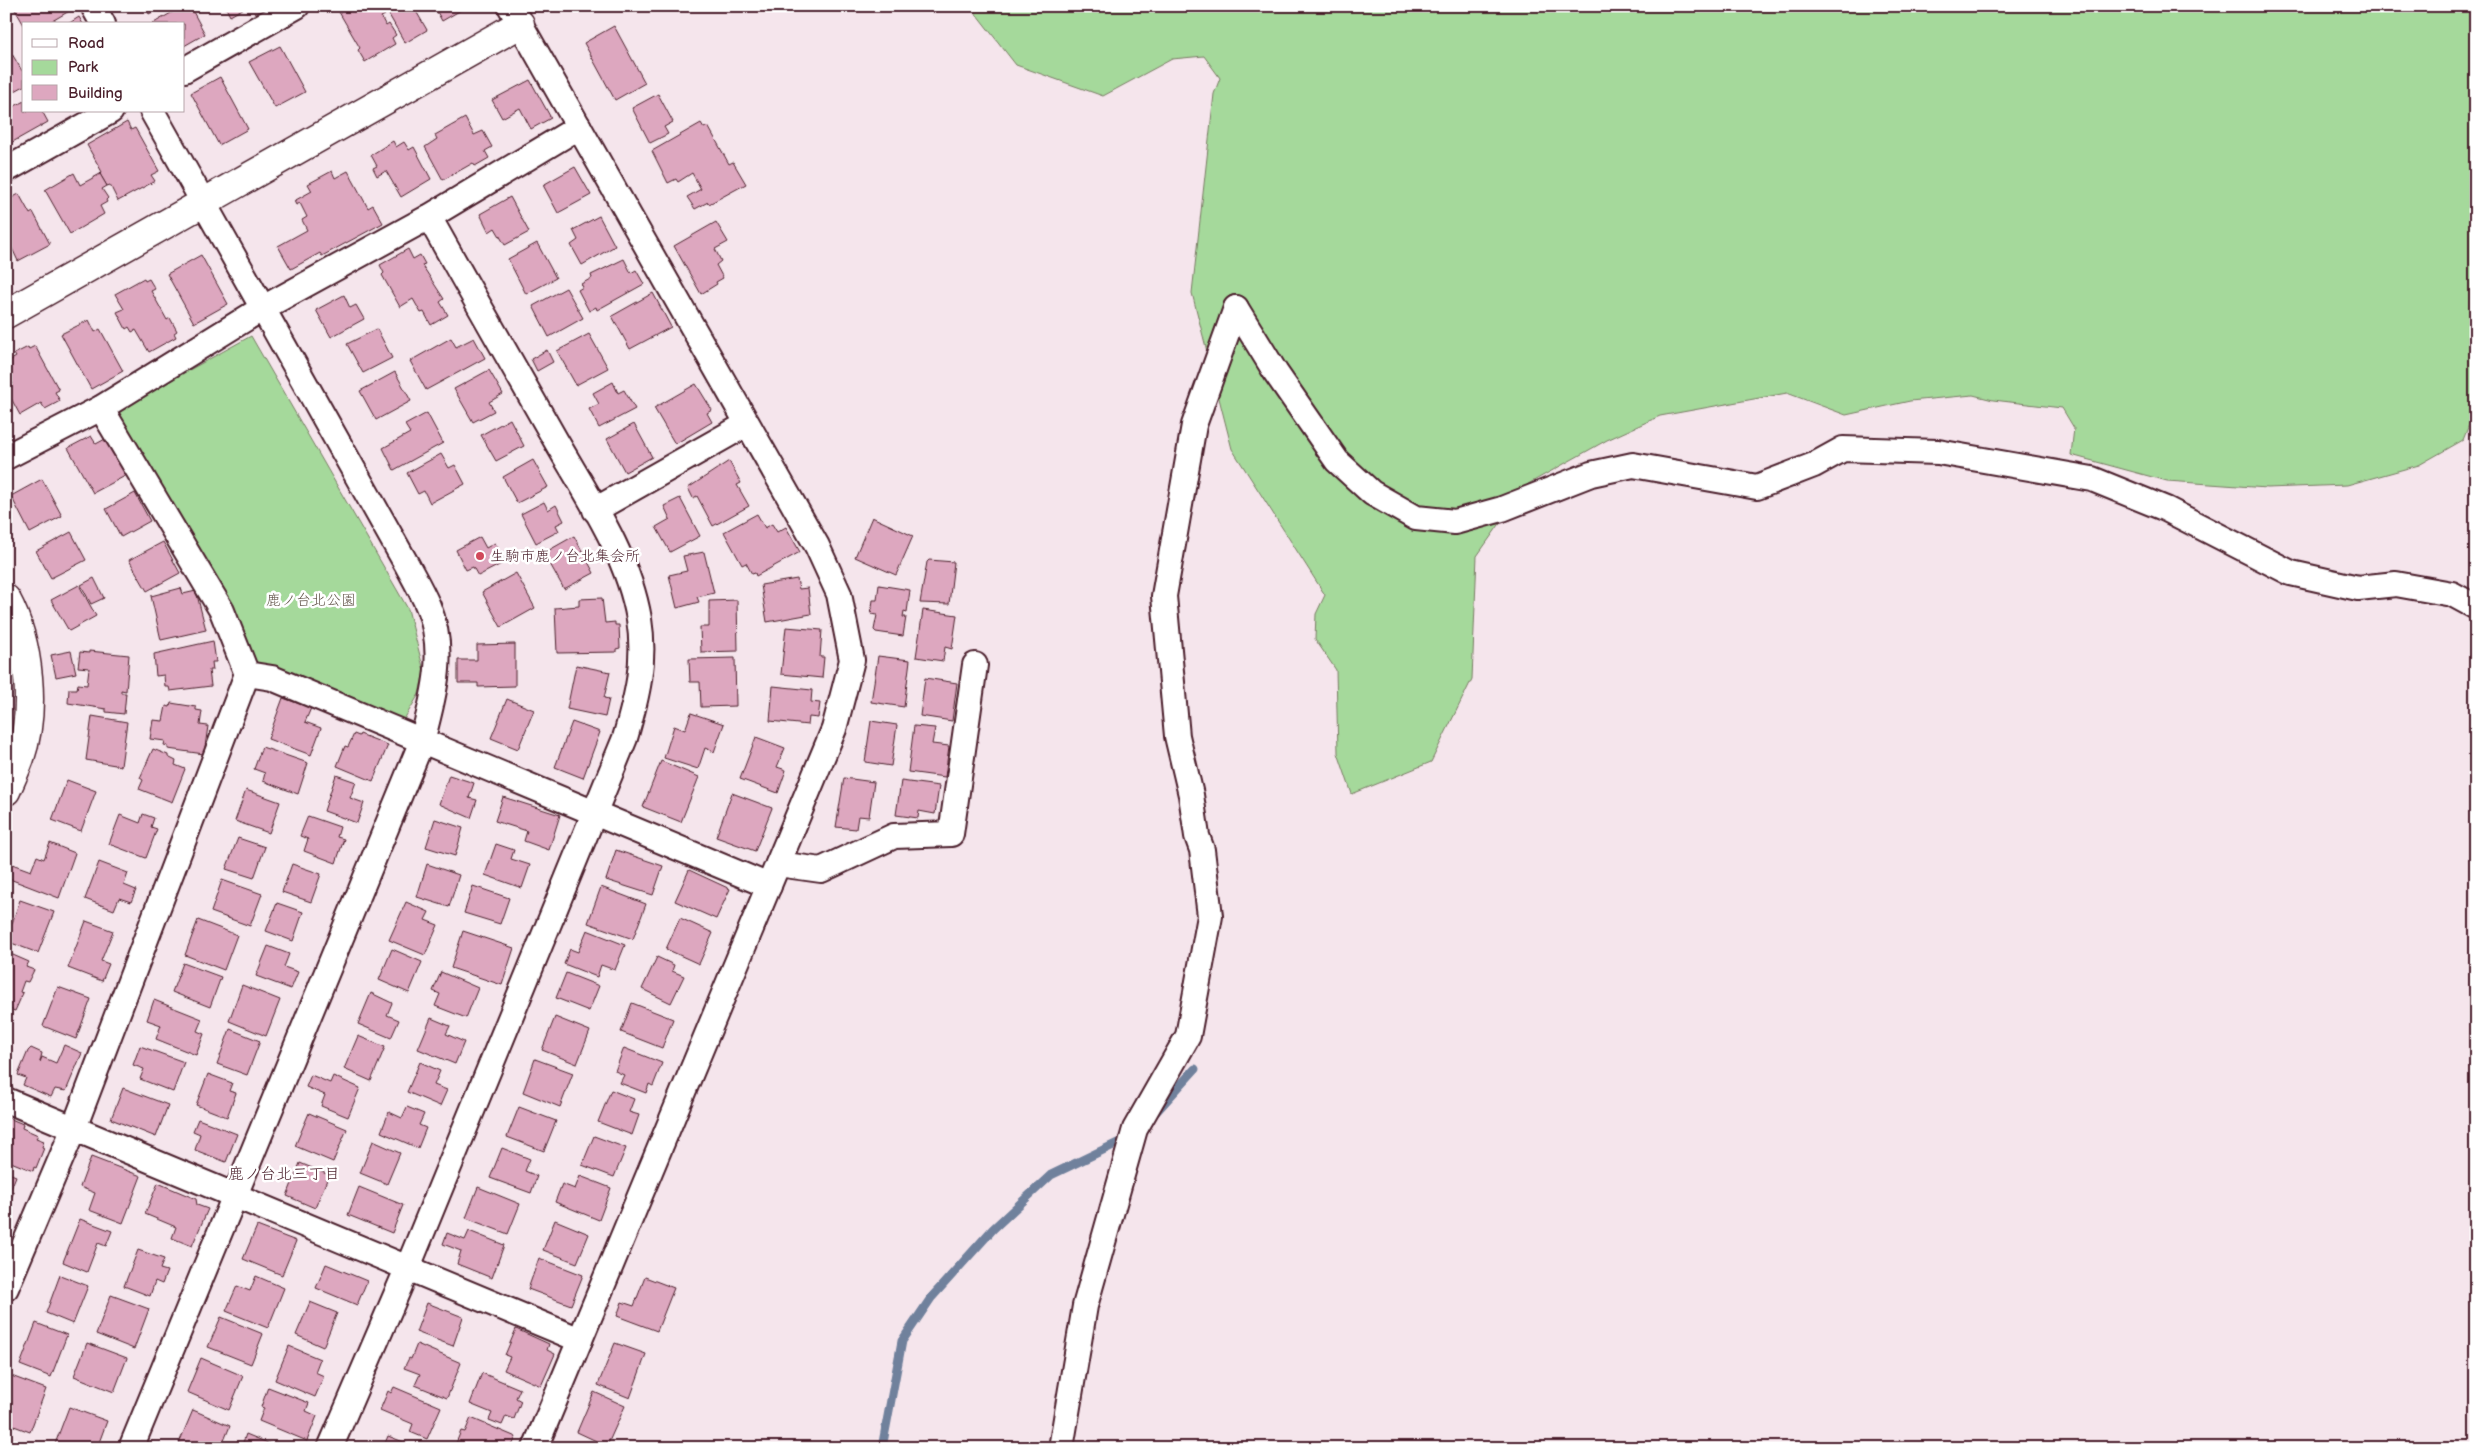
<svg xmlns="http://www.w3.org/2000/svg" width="2482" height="1454" font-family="'Balsamiq Sans','Klee One',sans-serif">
<rect width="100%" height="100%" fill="#f5e5ec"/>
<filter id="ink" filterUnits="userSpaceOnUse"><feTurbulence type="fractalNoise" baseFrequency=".02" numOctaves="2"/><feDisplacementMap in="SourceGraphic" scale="10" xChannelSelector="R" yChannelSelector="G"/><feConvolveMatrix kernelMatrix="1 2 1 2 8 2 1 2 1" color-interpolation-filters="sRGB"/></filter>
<g filter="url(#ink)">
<g fill="#a5d99b" stroke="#787c63">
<polygon points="970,6 2476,6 2476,407 2463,440 2419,465 2347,485 2267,488 2167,481 2071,455 2074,428 2062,408 1993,400 1973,395 1910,401 1846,415 1787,393 1660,416 1607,440 1528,484 1477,556 1472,679 1431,762 1352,794 1338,753 1336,670 1315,639 1316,614 1325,595 1232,449 1192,293 1214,94 1220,78 1204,56 1172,59 1103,96 1016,65"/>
<polygon points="251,336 408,609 424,671 419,694 403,721 248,662 115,411"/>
</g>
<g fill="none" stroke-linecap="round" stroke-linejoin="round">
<g stroke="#70819c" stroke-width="9">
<polyline points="1155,1113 1195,1069"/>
<polyline points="882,1448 902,1341 931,1298 993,1229 1051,1175 1130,1137"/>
</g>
</g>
<g fill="#dda7bf" stroke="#4a1f2b">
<polygon points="13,6 69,6 71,10 47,24 24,25"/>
<polygon points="145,6 163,6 149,14"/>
<polygon points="183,6 190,6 205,34 184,46 184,24 152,24"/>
<polygon points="225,6 248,6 230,16"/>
<polygon points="348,6 379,6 385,15 381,17 386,26 389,24 396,35 392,38 395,44 365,62 358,50 360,48 339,12"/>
<polygon points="384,6 413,6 427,30 405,43"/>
<polygon points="434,6 468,6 442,21"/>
<polygon points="79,17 83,24 68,24"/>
<polygon points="614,26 645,83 615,100 584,43"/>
<polygon points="280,46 305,92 275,108 249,62"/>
<polygon points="12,54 24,74 24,86 6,96 6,57"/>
<polygon points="220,77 248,129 219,145 191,93"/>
<polygon points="530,80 551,118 531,129 520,108 502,118 492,100"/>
<polygon points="658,94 673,122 664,127 668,134 650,143 632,108"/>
<polygon points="24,101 24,111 42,111 48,122 9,144 6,140 6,111"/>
<polygon points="465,118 474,135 483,131 492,147 485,151 489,158 475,166 473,163 443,180 425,147 437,139 435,135"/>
<polygon points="127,122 131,130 135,128 159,171 151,175 155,181 118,201 110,185 107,186 100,174 102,172 87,145"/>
<polygon points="701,123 704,128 708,126 729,164 733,162 746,184 709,204 708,202 695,209 687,197 701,189 692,173 678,182 676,179 668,183 652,151"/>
<polygon points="393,141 396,147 404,142 409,150 414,147 431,179 401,197 386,171 377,176 373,168 377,166 371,155"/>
<polygon points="575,167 591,195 558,213 543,185"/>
<polygon points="332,171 335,178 348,171 368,208 373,205 383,223 322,256 320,253 291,269 278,246 307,230 302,220 307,217 300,203 296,205 294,201 312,191 308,184"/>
<polygon points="74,173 80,185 100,174 107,186 102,189 108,198 106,200 107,202 100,206 104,214 70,234 45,190"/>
<polygon points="19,194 30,214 33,212 50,244 18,261 10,244 6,246 6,201"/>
<polygon points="510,197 529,232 505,245 495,228 489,232 480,214"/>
<polygon points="599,216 615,246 582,265 571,245 578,240 573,230"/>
<polygon points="716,222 728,242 715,249 721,261 716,265 723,278 716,282 717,284 701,294 674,246"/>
<polygon points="537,243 556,278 526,294 508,259"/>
<polygon points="408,249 413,259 420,255 425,264 422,265 444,299 440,302 448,315 431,325 424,312 421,313 413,299 400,307 382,275 384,273 380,265"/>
<polygon points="201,255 228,304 194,323 167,274"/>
<polygon points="624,259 631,273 636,270 644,284 597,310 596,307 589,311 578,290 583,287 581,284 592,278 591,275"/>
<polygon points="144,278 145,281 149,279 155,289 151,291 167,320 170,318 177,331 174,333 176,337 149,352 136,330 132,332 129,327 126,329 117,312 124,309 115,294"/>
<polygon points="566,288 583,318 549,337 533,306"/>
<polygon points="653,293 671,327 630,349 612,316"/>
<polygon points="344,295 350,308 356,305 364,319 331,337 316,310"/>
<polygon points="89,320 95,332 100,329 123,371 91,389 61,334"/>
<polygon points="377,329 392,358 363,373 347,344"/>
<polygon points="589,334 608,368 576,385 557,351"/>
<polygon points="451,338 456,347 474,338 485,358 426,390 410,361"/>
<polygon points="35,346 59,390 55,392 60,401 45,409 41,403 20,415 6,389 13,384 6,372 6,363 16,357 14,354 28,347 29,349"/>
<polygon points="547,350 553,362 537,371 531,359"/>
<polygon points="489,370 503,394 489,402 494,411 473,422 454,389"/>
<polygon points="395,372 411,401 376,420 360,391"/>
<polygon points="613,382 618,393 624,390 635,409 599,428 589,409 599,404 593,393"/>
<polygon points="696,384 712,410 707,413 712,422 675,444 654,408"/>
<polygon points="427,413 443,443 394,470 383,448 410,433 405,425"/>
<polygon points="510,419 524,446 496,461 481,435"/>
<polygon points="634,424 652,457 625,472 607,439"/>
<polygon points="91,436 96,444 107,438 127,475 93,493 68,448"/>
<polygon points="441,454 449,468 455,465 465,484 430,503 424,491 418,494 407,473"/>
<polygon points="533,460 548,487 517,503 503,477"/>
<polygon points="729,461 741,483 737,485 749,506 713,526 697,496 693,498 688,488"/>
<polygon points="42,479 62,516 30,533 11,496"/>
<polygon points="135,493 150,521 121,537 106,509"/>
<polygon points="680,498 700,536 670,552 656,527 670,519 664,506"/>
<polygon points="544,502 548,510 556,505 564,521 556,525 559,531 536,543 521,514"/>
<polygon points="757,514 765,528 772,524 777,532 786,527 800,552 756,576 755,573 752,574 746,563 742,565 724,532"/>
<polygon points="872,517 913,536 896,575 855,557"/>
<polygon points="71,532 86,560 51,578 36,551"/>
<polygon points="574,536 594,573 564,589 544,553"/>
<polygon points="480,537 486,548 495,543 505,562 478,576 473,567 466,570 456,550"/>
<polygon points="163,542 180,573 147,591 129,560"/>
<polygon points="704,552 714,593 697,597 699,602 677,608 669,575 687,571 683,556"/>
<polygon points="929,560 954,562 949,604 920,603 927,562"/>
<polygon points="516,573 535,608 501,627 482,592"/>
<polygon points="94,578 104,598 91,604 81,585"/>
<polygon points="797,579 799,589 808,588 811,614 767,622 761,585"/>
<polygon points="79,585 96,616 69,631 51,600"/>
<polygon points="879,585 910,590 907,612 904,611 903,617 906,617 903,636 876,632 874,630 877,615 871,614 873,600 877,600"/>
<polygon points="181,588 183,594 196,591 206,630 161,640 151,596"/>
<polygon points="602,598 605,623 615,622 615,625 619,625 620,648 616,649 616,652 557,653 555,608 579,606 579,599"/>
<polygon points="737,600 738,651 701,652 700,627 709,627 709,601"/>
<polygon points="923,610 957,615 952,649 945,647 943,661 916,657"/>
<polygon points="786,627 822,630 820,657 824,657 822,678 781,674"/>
<polygon points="213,641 216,662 212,662 213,670 209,670 211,686 170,691 169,687 165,687 164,675 156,676 154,654"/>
<polygon points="515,644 515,686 478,687 478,683 458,683 458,660 477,660 477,645"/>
<polygon points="71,651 76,673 56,677 51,655"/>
<polygon points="89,651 129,655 126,691 121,690 121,693 126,693 124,714 106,712 106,709 68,703 69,689 77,689 78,684 87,685 89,668 78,667 80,652 89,653"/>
<polygon points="878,656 910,660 904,707 871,702"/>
<polygon points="735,658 736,706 701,707 700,682 690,682 689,659"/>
<polygon points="576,665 610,672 604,698 609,699 605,717 567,709"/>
<polygon points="925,678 957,683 952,721 920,716"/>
<polygon points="773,686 812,690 811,702 820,703 818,718 809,717 808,725 770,721"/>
<polygon points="283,698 311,708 305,722 321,728 311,755 268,739"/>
<polygon points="507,699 534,710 518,749 491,738"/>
<polygon points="171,703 196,707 196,710 202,711 200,725 208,726 204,754 168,749 168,746 164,745 165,741 150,739 153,720 163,721 166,706 170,707"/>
<polygon points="691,713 724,724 714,752 705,748 698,769 664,758 674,726 685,730"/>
<polygon points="92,716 127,722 121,766 86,760"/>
<polygon points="871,721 897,725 891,766 865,762"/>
<polygon points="572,722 600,732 583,778 555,767"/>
<polygon points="914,726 935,728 932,744 949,746 945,777 908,772"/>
<polygon points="354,734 359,736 360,734 388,745 373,781 337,766 345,746 348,747"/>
<polygon points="756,737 785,748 777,767 786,770 778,793 740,779"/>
<polygon points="262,747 308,763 298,794 263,781 265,773 254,769"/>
<polygon points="153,749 168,755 168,757 176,761 175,765 185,769 172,802 139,789 143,780 140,778"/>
<polygon points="661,761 699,777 681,822 643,807"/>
<polygon points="336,775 356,782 350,798 364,803 357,823 324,811"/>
<polygon points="449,775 474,783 469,798 477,800 471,818 439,804"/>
<polygon points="844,778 874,782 869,817 858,816 856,829 836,827"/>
<polygon points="67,780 96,791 81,831 52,820"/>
<polygon points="901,781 939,786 935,814 919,811 918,818 896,815"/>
<polygon points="246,790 280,802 269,833 235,821"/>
<polygon points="732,793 772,808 755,851 716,837"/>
<polygon points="503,797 560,815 549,850 524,841 527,831 495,821"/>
<polygon points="143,814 154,818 151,827 157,829 146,858 109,844 120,815 140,823"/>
<polygon points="308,816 340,827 337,837 344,839 336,863 304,851 308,839 300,836"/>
<polygon points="435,819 463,828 455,856 426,847"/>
<polygon points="238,838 265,847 254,878 226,869"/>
<polygon points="50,843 75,853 59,898 7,878 12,864 31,871 37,856 44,859"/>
<polygon points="496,844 514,850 511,859 530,865 522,888 485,875"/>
<polygon points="616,850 663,866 653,895 606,880"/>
<polygon points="99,862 128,873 124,885 136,890 131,902 119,898 114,910 85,899"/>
<polygon points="292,864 321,874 311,902 282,892"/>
<polygon points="427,864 459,875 449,907 417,897"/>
<polygon points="689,870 730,889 716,919 675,901"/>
<polygon points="222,880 262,894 250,926 211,912"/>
<polygon points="473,886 509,898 500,924 464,913"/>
<polygon points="601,887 646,904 633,939 588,923"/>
<polygon points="20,900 54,912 38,953 6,941"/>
<polygon points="406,902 429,912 425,920 438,925 425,955 389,940"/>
<polygon points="277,903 303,912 293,941 266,931"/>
<polygon points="680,918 713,933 699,964 666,949"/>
<polygon points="198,920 237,935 224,970 185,955"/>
<polygon points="86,921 113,931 101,961 109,964 102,981 68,968"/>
<polygon points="587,930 625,945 615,970 601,965 597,977 564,964 570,949 578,952"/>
<polygon points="463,931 514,948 502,985 451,968"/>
<polygon points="268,946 289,954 284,967 298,972 291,989 256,976"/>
<polygon points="392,949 422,962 409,993 379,980"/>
<polygon points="6,952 29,962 26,967 34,970 28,982 24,981 20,992 23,993 15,1011 6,1008"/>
<polygon points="657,957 674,965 672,971 684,976 671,1003 642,989"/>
<polygon points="183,963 221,977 210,1007 172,992"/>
<polygon points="441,972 478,988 466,1018 435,1006 440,994 433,991"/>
<polygon points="566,973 599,986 589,1011 556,998"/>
<polygon points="242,985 280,1000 266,1036 229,1021"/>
<polygon points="58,987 91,999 76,1039 43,1026"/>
<polygon points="371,993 392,1003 387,1015 399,1020 391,1038 358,1024"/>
<polygon points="154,1000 202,1019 197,1031 204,1034 196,1055 156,1039 161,1025 147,1020"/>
<polygon points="632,1003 673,1019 662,1048 621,1032"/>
<polygon points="555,1017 590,1031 577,1064 542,1050"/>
<polygon points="431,1018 450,1026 446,1034 464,1042 455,1064 418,1049"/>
<polygon points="230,1029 260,1041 247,1075 217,1064"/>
<polygon points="358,1036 385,1047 371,1081 344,1069"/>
<polygon points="64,1045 82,1053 66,1091 55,1089 51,1097 23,1085 26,1078 18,1075 28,1051 31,1048 42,1053 40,1062 42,1057 56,1063"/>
<polygon points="140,1046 184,1062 173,1092 140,1079 144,1069 133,1065"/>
<polygon points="624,1048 662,1063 653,1086 649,1084 646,1093 620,1083 624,1075 615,1071"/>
<polygon points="535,1059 573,1073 560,1107 523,1092"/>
<polygon points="420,1062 440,1071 434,1085 447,1090 440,1106 407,1092"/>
<polygon points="208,1074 232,1083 229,1091 236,1093 227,1117 196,1105"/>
<polygon points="311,1075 330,1083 333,1076 360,1088 348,1117 321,1106 325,1095 306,1087"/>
<polygon points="123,1088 168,1105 156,1137 111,1119"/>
<polygon points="611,1090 634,1099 629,1112 639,1115 632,1135 598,1122"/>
<polygon points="407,1107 424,1114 419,1125 426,1128 418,1148 381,1132 389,1112 402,1118"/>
<polygon points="519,1107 556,1121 544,1151 507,1137"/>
<polygon points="309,1113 347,1129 333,1162 295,1146"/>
<polygon points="6,1117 23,1124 22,1128 38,1135 36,1138 44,1141 42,1147 44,1148 36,1168 34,1167 33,1171 6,1160"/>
<polygon points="198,1119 237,1134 226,1162 195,1150 200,1134 193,1131"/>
<polygon points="594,1136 626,1148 614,1177 582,1165"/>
<polygon points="373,1141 400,1153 387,1184 360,1173"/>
<polygon points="502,1148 530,1159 525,1171 537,1176 531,1193 490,1178"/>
<polygon points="91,1157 141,1176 123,1223 89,1210 95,1193 80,1187"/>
<polygon points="300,1163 329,1175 315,1208 287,1196"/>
<polygon points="6,1172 16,1176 10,1191 14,1192 11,1198 6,1198"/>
<polygon points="580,1176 611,1188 599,1220 555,1202 562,1184 575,1189"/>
<polygon points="158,1183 196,1199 197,1205 208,1209 192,1246 172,1238 176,1227 145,1214"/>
<polygon points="359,1187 403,1205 392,1233 348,1215"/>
<polygon points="478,1187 520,1204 508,1234 466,1218"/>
<polygon points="80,1219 112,1231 106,1246 98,1243 87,1272 63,1262"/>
<polygon points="555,1220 589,1234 577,1263 543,1250"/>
<polygon points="257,1226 296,1241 282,1275 243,1259"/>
<polygon points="469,1231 504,1245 492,1278 457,1264 461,1251 443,1244 447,1233 465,1240"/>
<polygon points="138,1250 164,1259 160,1269 167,1271 162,1284 155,1281 150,1296 124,1286"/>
<polygon points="539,1258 583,1275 571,1305 528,1289"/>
<polygon points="326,1264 367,1281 357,1305 316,1288"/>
<polygon points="60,1275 88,1286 73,1324 46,1313"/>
<polygon points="256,1276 284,1288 268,1328 226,1311 237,1286 250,1291"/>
<polygon points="645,1277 674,1288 657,1331 617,1316 622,1302 634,1306"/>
<polygon points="111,1295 149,1309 134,1349 96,1334"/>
<polygon points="310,1302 337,1313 323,1347 296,1335"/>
<polygon points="427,1303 463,1317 453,1346 416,1332"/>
<polygon points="221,1317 263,1334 251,1364 208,1347"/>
<polygon points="36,1323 67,1335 51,1377 20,1365"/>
<polygon points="516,1329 549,1344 547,1350 555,1354 541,1386 504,1370 510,1357 505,1355"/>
<polygon points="87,1343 127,1358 114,1392 74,1376"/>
<polygon points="615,1343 646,1354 630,1398 598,1385"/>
<polygon points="417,1344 461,1363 447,1398 415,1385 420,1374 404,1368 409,1358 411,1359"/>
<polygon points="289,1346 320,1359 315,1372 324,1376 315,1397 275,1380"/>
<polygon points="201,1358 243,1376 229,1410 187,1392"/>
<polygon points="482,1373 520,1389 516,1398 521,1401 514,1419 506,1416 502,1425 489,1420 492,1413 470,1404"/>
<polygon points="6,1374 46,1389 30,1432 6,1423"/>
<polygon points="268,1387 309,1403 306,1411 317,1416 307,1441 259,1421 264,1408 261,1407"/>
<polygon points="394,1387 441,1407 427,1439 410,1432 413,1424 380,1410 388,1391 391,1393"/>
<polygon points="594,1392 625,1406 607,1446 577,1432"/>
<polygon points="69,1407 107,1421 97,1448 65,1448 55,1444"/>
<polygon points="193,1410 230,1426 221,1448 191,1448 179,1443"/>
<polygon points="471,1418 516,1437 511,1448 454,1448 461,1431 465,1432"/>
<polygon points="246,1434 280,1448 241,1448"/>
<polygon points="388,1436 411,1445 418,1448 383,1448"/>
</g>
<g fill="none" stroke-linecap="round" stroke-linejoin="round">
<g stroke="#4a1f2b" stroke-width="28">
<g id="minor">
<polyline points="93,6 103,24"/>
<polyline points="510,6 817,546 839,594 852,660 834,729 535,1448"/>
<polyline points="184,70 297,6"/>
<polyline points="6,170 111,111"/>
<polyline points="1236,308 1276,373 1337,461 1372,493 1416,518 1455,522 1502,509 1591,474 1633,465 1757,487 1814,465 1843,449 1938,452 2092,479 2166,509 2291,573 2358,588 2396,584 2452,594 2476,607"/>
<polyline points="6,457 101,408 263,308 429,217 579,127"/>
<polyline points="595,510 747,424"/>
<polyline points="247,674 272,678 769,886"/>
<polyline points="778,864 821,870 894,836 951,834 975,665"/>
<polyline points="6,1100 580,1340"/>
<polyline points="6,1288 74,1128 247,674 222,611 101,408"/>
<path d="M131,1448L422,741C434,696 447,651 428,606C422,592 414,578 407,565L152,111"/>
<path d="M330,1448L408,1267L625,738C637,697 646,662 639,619C628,554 588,497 556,441C514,367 471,292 429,217"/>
<polyline points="1061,1448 1085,1306 1135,1129 1188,1036 1210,916 1202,850 1197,836 1191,795 1177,736 1164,596 1194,425 1236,308"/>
</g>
</g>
<g stroke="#4a1f2b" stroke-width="31">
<g id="tertiary">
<polyline points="6,314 520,24"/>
<path d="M6,599C30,643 36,711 20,758C16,769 11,780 6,791"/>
</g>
</g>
<use href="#minor" stroke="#fff" stroke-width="24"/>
<use href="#tertiary" stroke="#fff" stroke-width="28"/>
</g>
</g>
<circle fill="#d1495b" stroke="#fff" stroke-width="2" cx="480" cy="556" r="5"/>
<g text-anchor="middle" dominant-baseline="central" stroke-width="5" stroke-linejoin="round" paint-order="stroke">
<g font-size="15" fill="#4a1f2b" stroke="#fff" text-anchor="start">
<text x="490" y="556">生駒市鹿ノ台北集会所</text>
</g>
<g font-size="15" fill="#65574d" stroke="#fff">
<text x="311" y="600">鹿ノ台北公園</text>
</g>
<g font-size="16" fill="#4a1f2b" stroke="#fff">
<text x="284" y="1174">鹿ノ台北三丁目</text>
</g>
</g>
<rect width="2482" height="1454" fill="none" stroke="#fff" stroke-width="25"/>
<rect x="12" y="12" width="2457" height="1429" fill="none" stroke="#4a1f2b" stroke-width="2" filter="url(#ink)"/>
<rect x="22" y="22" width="162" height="90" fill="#ffffff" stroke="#b7a5aa"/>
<rect x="32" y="39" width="25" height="8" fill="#ffffff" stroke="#b7a5aa"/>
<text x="68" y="48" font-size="15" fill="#4a1f2b">Road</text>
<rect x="32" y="60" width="25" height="15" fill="#a5d99b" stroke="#b7a5aa"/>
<text x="68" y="72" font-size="15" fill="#4a1f2b">Park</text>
<rect x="32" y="85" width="25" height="15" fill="#dda7bf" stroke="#b7a5aa"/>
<text x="68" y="98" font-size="15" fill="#4a1f2b">Building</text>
</svg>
